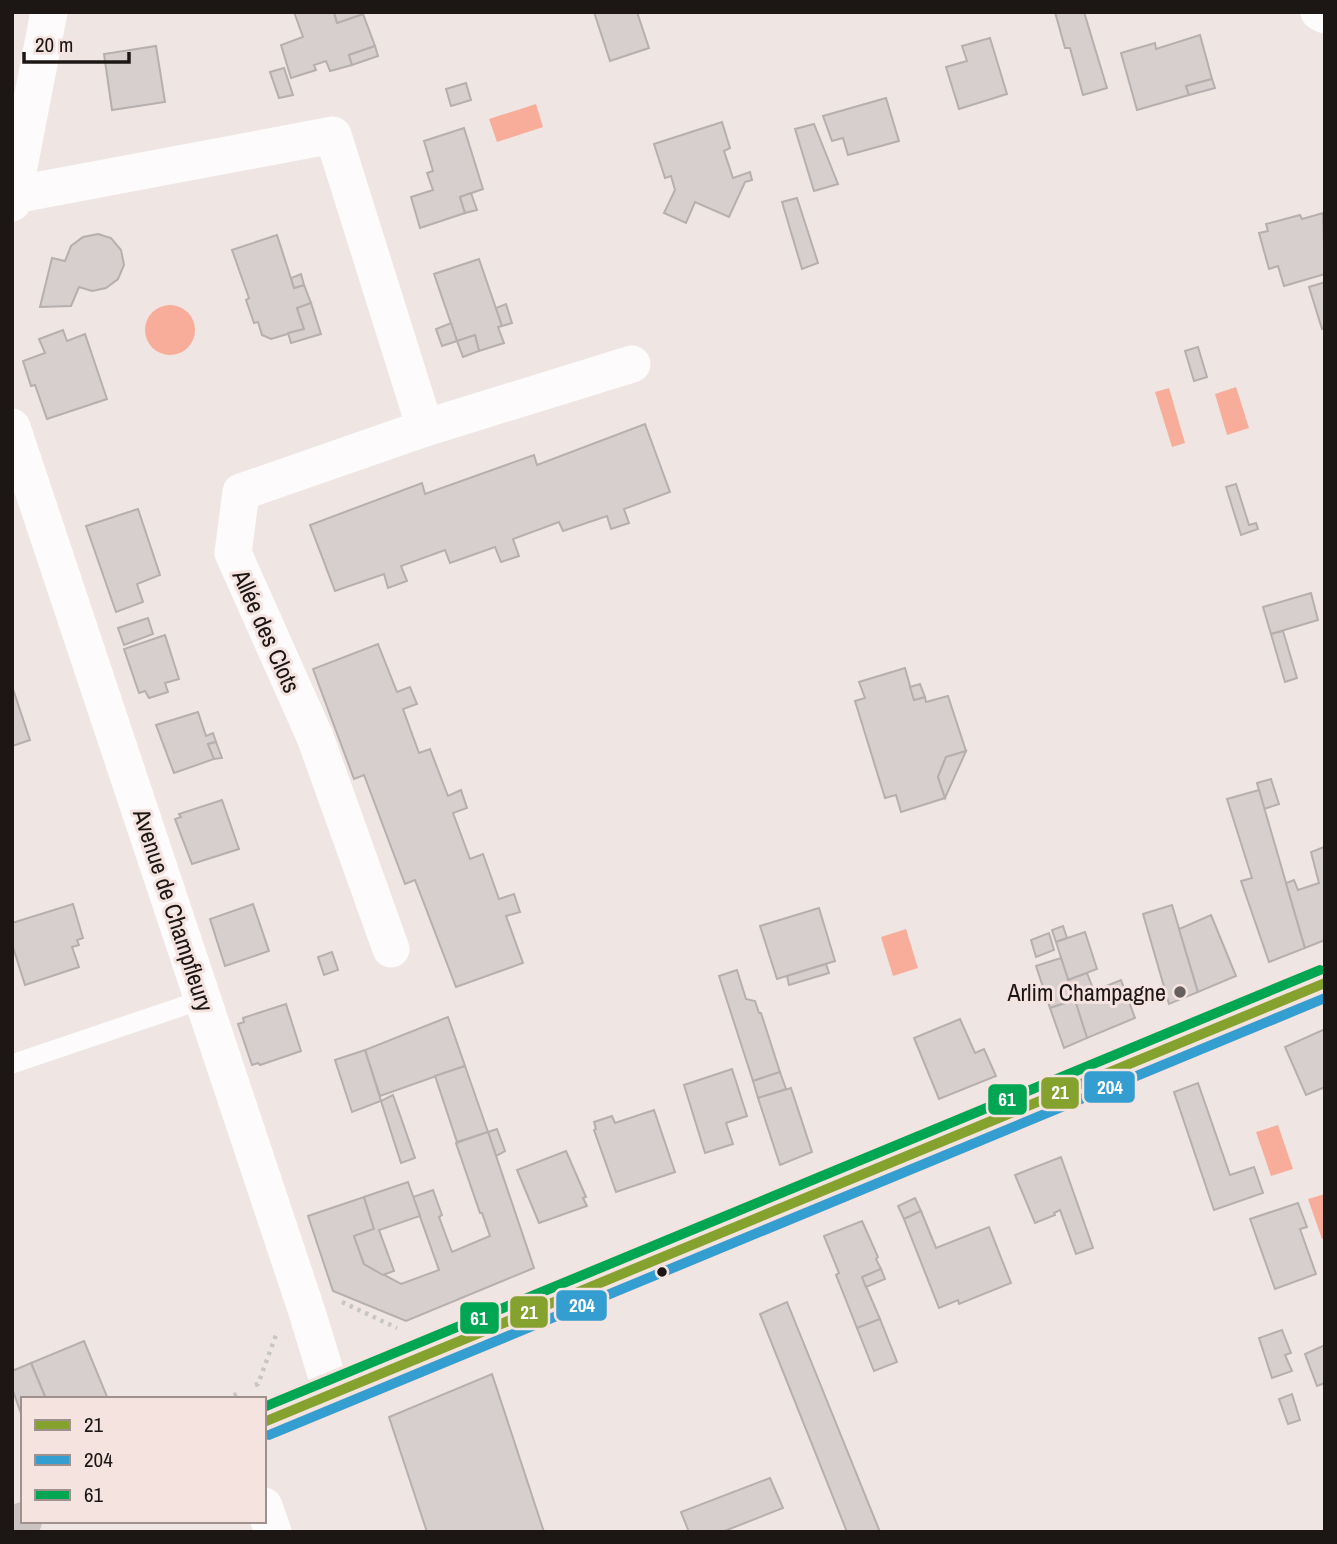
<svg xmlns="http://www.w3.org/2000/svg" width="1337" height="1544" font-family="'Archivo Narrow',sans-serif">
<rect width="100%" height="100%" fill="#efe6e4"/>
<g fill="#f7ad9a">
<polygon points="536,104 543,127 497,142 489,119"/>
<circle cx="170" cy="330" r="25"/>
<polygon points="1236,387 1249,428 1227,435 1215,394"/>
<polygon points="1169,388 1185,443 1172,447 1155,392"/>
<polygon points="906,929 918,968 893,976 881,937"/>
<polygon points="1278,1125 1293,1169 1271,1176 1256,1132"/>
<polygon points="1325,1194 1325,1238 1322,1239 1308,1199"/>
</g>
<g fill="#d6cfcd" stroke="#b6afae" stroke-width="2">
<polygon points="294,12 334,12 337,23 363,14 375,46 349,55 352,65 330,71 326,61 314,65 316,70 291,78 281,45 303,37"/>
<polygon points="334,12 363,12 363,14 337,23"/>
<polygon points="594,12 637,12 649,48 610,61"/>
<polygon points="1055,12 1084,12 1107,88 1083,95 1070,48 1065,48"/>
<polygon points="1200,35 1212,79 1186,86 1189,95 1137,110 1121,53 1155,43 1156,49"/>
<polygon points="990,38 1007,94 959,109 946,67 967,61 962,46"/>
<polygon points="156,46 165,102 112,110 104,54"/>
<polygon points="375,46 378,56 352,65 349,55"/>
<polygon points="284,68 293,95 279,98 270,72"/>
<polygon points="1212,79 1215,88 1189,95 1186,86"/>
<polygon points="466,83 471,100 451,106 446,89"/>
<polygon points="886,98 899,141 848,155 843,138 832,141 823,116"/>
<polygon points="722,122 730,148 724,151 733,178 750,172 752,180 745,182 729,217 695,202 686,223 664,213 675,190 671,176 665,178 654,144"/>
<polygon points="814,124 838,184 814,191 795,129"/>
<polygon points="464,128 483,189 460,197 465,213 420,228 411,197 433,190 427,173 433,171 424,141"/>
<polygon points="471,193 477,210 465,213 460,197"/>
<polygon points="797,198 818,263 802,269 782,202"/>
<polygon points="1323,213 1325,274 1284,286 1278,266 1269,269 1259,233 1268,231 1266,224 1300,215 1302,219"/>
<polygon points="98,234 111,238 121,250 124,265 118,279 106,288 92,291 79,287 71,306 40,307 52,258 65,261 71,246 83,237"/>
<polygon points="277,235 294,288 304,285 311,303 297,308 304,329 271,339 262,335 258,322 254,323 246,300 249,298 232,250"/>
<polygon points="479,259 502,326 498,327 504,343 479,351 475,335 457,341 434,274"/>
<polygon points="301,274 304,285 294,288 291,278"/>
<polygon points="1325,282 1325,328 1322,329 1309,287"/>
<polygon points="311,303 321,334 291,343 288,333 304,329 297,308"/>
<polygon points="506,304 512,323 502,326 496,308"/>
<polygon points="451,323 457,341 442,346 436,329"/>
<polygon points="63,330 67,341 85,334 107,399 47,419 35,385 31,386 23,361 45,353 39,339"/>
<polygon points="475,335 479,351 463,357 457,341"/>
<polygon points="1198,347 1207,377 1194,381 1185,351"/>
<polygon points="645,424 670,492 624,509 629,523 611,529 607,516 563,531 559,522 513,539 519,556 501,562 495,547 450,563 445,550 401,566 407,581 388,588 384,574 335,591 310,525 422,483 425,494 534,455 537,465"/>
<polygon points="1236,484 1249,525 1256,523 1258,529 1241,535 1226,487"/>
<polygon points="138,509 160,575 137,584 143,602 116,612 86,526"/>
<polygon points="1311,593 1318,620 1271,634 1263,607"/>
<polygon points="148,618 153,634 124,645 118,628"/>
<polygon points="1283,631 1297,678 1285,682 1271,634"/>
<polygon points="165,635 179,679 165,683 168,692 149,698 145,691 139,693 124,649"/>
<polygon points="378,644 397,692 410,687 417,704 403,709 419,753 430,749 448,796 461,790 467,808 453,813 470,859 483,854 499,899 514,894 520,912 506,916 523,963 456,987 415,880 405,884 364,775 354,779 313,669"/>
<polygon points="905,668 914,700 925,697 926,702 948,696 966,751 946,757 938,777 945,798 901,812 896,795 885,798 855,701 865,698 859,682"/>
<polygon points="920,684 925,697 914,700 910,687"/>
<polygon points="13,689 30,740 12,746 12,690"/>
<polygon points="198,712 206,736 213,733 216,742 208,744 214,759 174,773 156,725"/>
<polygon points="216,742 222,758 214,759 208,744"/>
<polygon points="966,751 945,798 938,777 946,757"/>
<polygon points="1271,779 1279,804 1264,809 1257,783"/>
<polygon points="1259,790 1305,948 1269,962 1241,881 1252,878 1227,799"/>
<polygon points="222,800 239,849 192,864 175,819 181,817 179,814"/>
<polygon points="1324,847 1325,940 1305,948 1286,883 1294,880 1298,890 1319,883 1311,852"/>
<polygon points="73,904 83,938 77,940 79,945 72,947 79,967 25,985 12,944 12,923"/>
<polygon points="253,904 269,951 225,966 210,919"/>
<polygon points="1172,905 1198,992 1169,1004 1143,914"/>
<polygon points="819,908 835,961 777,979 760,926"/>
<polygon points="1211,915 1236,976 1198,992 1179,929"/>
<polygon points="1063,926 1067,938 1056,942 1052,930"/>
<polygon points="1085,932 1097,969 1068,980 1056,942"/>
<polygon points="1049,933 1054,950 1036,957 1031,940"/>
<polygon points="332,952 338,970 324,975 318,957"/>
<polygon points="1061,958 1075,1000 1050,1008 1036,966"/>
<polygon points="826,964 829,973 789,985 787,976"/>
<polygon points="737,970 746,999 755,1001 759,1013 761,1013 780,1072 753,1081 719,976"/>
<polygon points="1087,973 1094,991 1121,980 1135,1018 1087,1038 1068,980"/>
<polygon points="1075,1000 1087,1038 1064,1048 1050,1008"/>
<polygon points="286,1004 301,1051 260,1065 258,1063 252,1065 238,1024 244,1022 243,1018"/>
<polygon points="448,1017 465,1066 380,1096 365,1050"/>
<polygon points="960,1019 975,1053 984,1049 996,1076 939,1099 914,1038"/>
<polygon points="1325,1029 1325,1087 1306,1095 1285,1047"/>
<polygon points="365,1050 381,1101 352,1112 335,1060"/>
<polygon points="465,1066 488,1132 457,1142 435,1076"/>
<polygon points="732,1069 747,1116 726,1123 733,1144 705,1153 684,1085"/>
<polygon points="780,1072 786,1089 758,1098 753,1081"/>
<polygon points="1198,1083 1230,1175 1254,1167 1263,1193 1214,1210 1174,1092"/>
<polygon points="791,1088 812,1152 780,1165 758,1098"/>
<polygon points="393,1095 415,1158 401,1163 381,1101"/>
<polygon points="654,1110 675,1172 616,1192 594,1130 596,1129 594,1122 612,1116 615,1123"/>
<polygon points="497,1129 505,1151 496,1156 488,1132"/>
<polygon points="488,1132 534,1268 406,1321 333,1291 308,1216 364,1197 374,1229 354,1236 364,1264 401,1284 439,1270 413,1197 433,1190 442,1215 439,1217 452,1252 490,1236 482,1213 480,1213 456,1143"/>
<polygon points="566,1151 586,1197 583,1198 587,1206 539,1223 517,1170"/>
<polygon points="1061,1157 1093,1248 1076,1254 1060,1210 1054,1213 1055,1215 1035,1223 1015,1175"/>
<polygon points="408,1182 420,1216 379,1230 394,1271 383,1275 364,1264 354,1236 374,1229 364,1197"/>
<polygon points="915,1198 921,1211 904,1219 898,1206"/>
<polygon points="1298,1203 1307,1227 1300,1229 1316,1274 1275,1289 1250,1219"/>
<polygon points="921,1211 936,1248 989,1227 1011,1283 959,1304 958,1300 939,1308 904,1219"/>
<polygon points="862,1221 878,1257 876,1259 881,1269 862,1277 880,1319 857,1328 836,1275 839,1273 824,1236"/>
<polygon points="881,1269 885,1279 866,1287 862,1277"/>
<polygon points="787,1302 880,1532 847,1532 760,1314"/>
<polygon points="880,1319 897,1362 874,1371 857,1328"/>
<polygon points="1282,1330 1291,1353 1285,1355 1292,1371 1272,1378 1259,1338"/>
<polygon points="84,1341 108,1399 46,1399 31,1363"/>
<polygon points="1325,1345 1325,1383 1317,1386 1305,1354"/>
<polygon points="31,1363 46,1399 23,1399 23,1419 12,1388 12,1371"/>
<polygon points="492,1374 544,1532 427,1532 389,1417"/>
<polygon points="1292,1394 1300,1420 1288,1424 1279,1399"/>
<polygon points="770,1478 783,1508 722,1532 689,1532 681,1512"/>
</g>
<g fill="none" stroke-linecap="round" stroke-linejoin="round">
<g stroke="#c8c5c5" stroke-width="4.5" stroke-dasharray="3.5 5" stroke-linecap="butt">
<polyline points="342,1302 397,1328"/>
<polyline points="255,1385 258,1384 276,1335"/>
<polyline points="226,1399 241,1392"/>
</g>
<polyline stroke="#fdfbfb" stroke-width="19" points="12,1064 204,999"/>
<g stroke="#fdfbfb" stroke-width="37">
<polyline points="1319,12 1325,15"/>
<polyline points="14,195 333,135 425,428"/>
<polyline points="12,203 49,12"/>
<polyline points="12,427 307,1312 332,1394"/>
<polyline points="391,949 315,737 233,553 241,492 425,428 632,364"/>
<polyline points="264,1506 273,1532"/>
</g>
<g stroke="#cbc4c2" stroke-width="38">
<polyline points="264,1422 1325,983"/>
<polyline points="12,1525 23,1521"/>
</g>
<g stroke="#f4e3df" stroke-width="16">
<polyline id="bus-1" points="264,1422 1325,983"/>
</g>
<g stroke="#f4e3df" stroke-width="16">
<polyline id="bus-2" points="269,1435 1325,998"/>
</g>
<g stroke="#f4e3df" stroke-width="16">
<polyline id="bus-3" points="264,1407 1320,970"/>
</g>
<use href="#bus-1" stroke="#85a22f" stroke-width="10"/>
<use href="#bus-2" stroke="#359ed0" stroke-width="10"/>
<use href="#bus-3" stroke="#00a651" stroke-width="10"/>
</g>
<circle fill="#665f5d" stroke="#f4e3df" stroke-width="2.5" cx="1180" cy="992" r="7"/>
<circle fill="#1c1715" stroke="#f4e3df" stroke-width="2.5" cx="662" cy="1272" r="6"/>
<g text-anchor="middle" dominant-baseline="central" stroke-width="6" stroke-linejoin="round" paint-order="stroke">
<g font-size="24" fill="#1c1715" stroke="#f4e3df">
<text transform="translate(267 631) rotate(66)">Allée des Clots</text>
<text transform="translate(174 910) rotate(72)">Avenue de Champfleury</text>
</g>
<g font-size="24" fill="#1c1715" stroke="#f4e3df" text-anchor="end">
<text x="1166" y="992">Arlim Champagne</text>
</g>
</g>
<g stroke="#f4e3df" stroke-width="2.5">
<rect x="1083" y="1070" width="53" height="34" rx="7" fill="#359ed0"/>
<rect x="1040" y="1076" width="40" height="34" rx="7" fill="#85a22f"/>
<rect x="987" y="1083" width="41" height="33" rx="7" fill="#00a651"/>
<rect x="555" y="1289" width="53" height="33" rx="7" fill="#359ed0"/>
<rect x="509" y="1295" width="40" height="34" rx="7" fill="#85a22f"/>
<rect x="459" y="1301" width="41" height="34" rx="7" fill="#00a651"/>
</g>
<g font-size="19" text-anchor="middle" font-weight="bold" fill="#fff">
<text x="1110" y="1094">204</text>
<text x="1060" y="1099">21</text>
<text x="1007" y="1106">61</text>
<text x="582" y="1312">204</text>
<text x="529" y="1319">21</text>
<text x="479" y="1325">61</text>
</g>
<rect width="1337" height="1544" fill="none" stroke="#1c1715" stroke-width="28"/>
<rect x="21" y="1397" width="245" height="126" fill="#f4e3df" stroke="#9e918e" stroke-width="2"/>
<rect x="35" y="1420" width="35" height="10" fill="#85a22f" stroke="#9e918e" stroke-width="2"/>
<text x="84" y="1432" font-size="21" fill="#1c1715">21</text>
<rect x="35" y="1455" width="35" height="10" fill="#359ed0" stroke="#9e918e" stroke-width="2"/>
<text x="84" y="1467" font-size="21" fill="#1c1715">204</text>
<rect x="35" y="1490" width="35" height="10" fill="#00a651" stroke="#9e918e" stroke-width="2"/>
<text x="84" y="1502" font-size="21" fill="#1c1715">61</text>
<path d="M24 52v10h105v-10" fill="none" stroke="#1c1715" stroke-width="3.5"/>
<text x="35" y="52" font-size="21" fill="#1c1715" stroke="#f4e3df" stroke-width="5" paint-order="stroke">20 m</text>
</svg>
